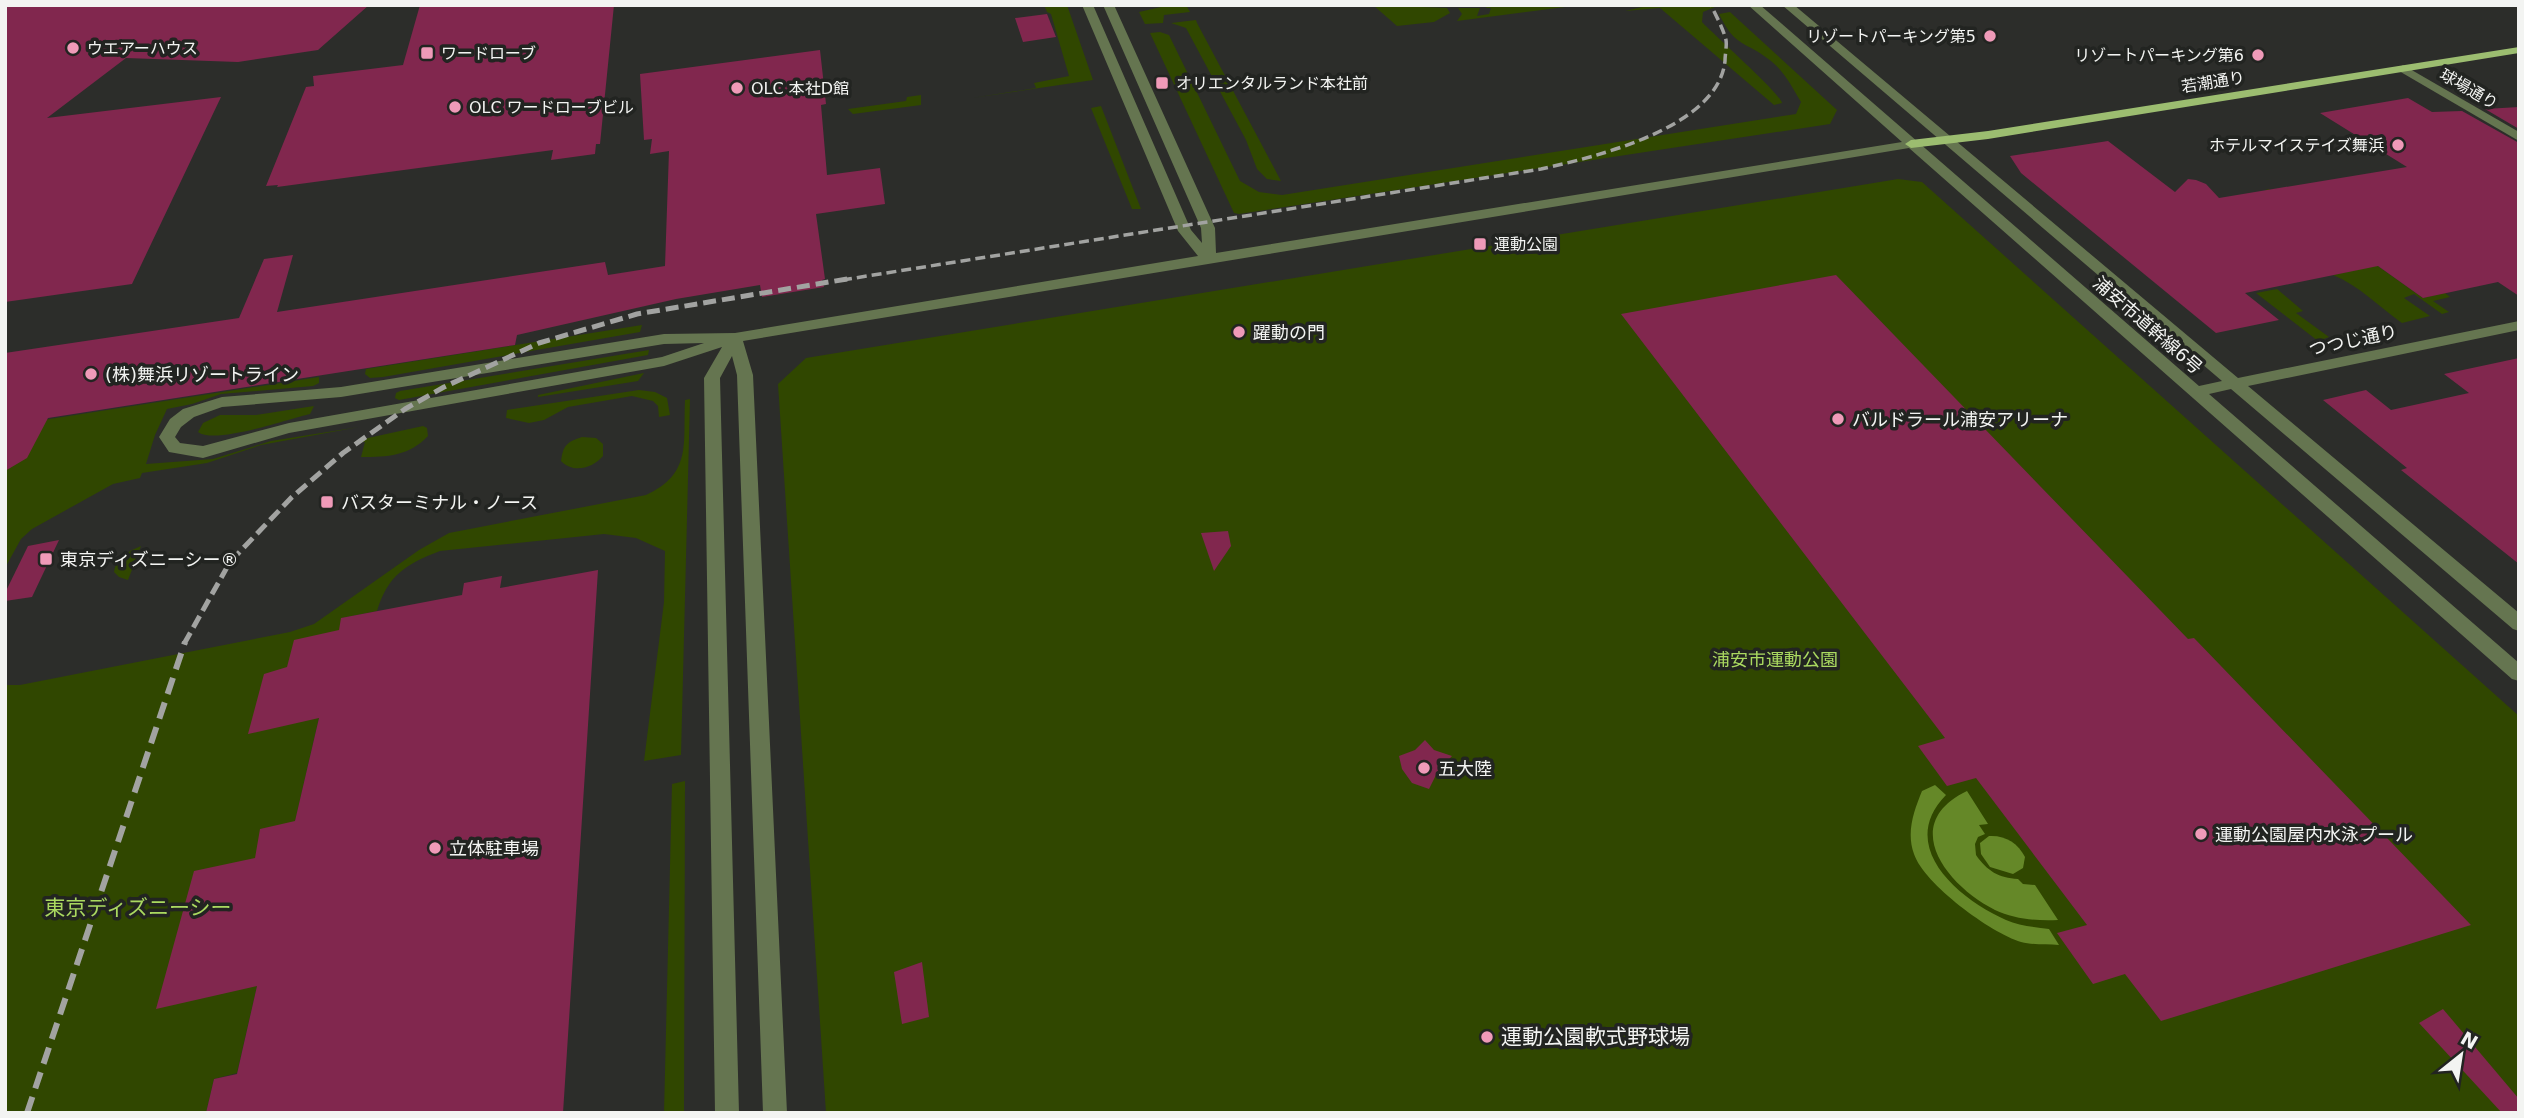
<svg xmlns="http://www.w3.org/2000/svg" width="2524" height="1118" font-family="'DejaVu Sans','Noto Sans JP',sans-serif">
<rect width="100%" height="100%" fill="#2c2d2a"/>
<g fill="#304700">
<polygon points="1044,5 1067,5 1093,80 972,98 1036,88 1034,83 1069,76 1051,14 1047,12"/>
<polygon points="1170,5 1186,5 1190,12 1164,15 1163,23 1145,24 1139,12"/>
<polygon points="1373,5 1447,8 1450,13 1434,22 1397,26"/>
<polygon points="1488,5 1581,5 1457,21 1462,14 1458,8 1480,8 1477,16 1489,14 1491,8 1486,8"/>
<path d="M1651,5H1720L1703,12L1702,22C1714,35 1781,94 1782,103L1774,105L1660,8L1625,11Z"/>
<path d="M1730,12L1837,110L1830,124L1239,214L1234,213L1150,33L1160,32L1169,35L1240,181L1259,192L1282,195L1796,114L1801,102C1792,87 1785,72 1771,61C1745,40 1736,49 1719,14Z"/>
<polygon points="1196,20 1197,23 1281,181 1267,179 1257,169 1246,140 1186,28 1171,23"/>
<polygon points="921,95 921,105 853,114 848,109 906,101 907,97"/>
<polygon points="1101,106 1141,209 1132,209 1091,108"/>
<polygon points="1898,179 1922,182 2519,716 2519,1113 826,1113 778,384 806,358"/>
<path d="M2269,189L2423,298L2445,293L2450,297L2433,301L2449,312L2442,314L2414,294L2404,298L2430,316L2402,323C2379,307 2360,286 2333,275L2374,266L2265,190Z"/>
<polygon points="2277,289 2303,311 2296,313 2329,337 2318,341 2256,293"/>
<polygon points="642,325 640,332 383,377 370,378 365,374 366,369"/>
<polygon points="649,350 648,355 399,400 395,398 396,393 400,391"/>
<polygon points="644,373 638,381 538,397 538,395"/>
<polygon points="319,377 319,383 313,386 221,394 192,404 167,409 155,435 146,464 213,459 271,441 359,427 261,445 207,463 142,473 140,478 113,484 32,529 21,539 5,568 5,426"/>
<polygon points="639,390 655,392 667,398 670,415 659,417 658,406 653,401 632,396 568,407 544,420 529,423 506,418 507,410"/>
<path d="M690,399L681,755L644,761L664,602L665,551L636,538L604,534L440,551C406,564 388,575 377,611L342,618L237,1073L214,1079L206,1113H5V685H20L290,632L314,624L419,550L449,533L646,495C692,474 683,444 685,400Z"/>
<path d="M314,406L310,414C288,419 215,445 198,432L203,423L220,415H256Z"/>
<path d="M423,426L427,428L428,436C409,456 388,457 361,457L365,442H361L368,438Z"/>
<path d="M582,437L596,438L603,444V456C593,468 573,474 561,461C563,445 567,442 582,437Z"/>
<path d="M141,546L128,580L119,577L114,572C116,557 129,551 141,546Z"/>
<polygon points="685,781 684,1113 664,1113 672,784"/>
</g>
<g fill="#658828">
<path d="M1935,785L1946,795C1896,846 1958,899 2006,920C2019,926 2035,927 2049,929L2059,945C2047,944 2033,945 2021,942C1991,933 1924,884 1914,854C1906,832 1914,811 1922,791Z"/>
<path d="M1967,791L1988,824L1979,825L1985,834L1978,837L1975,844L1976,855C1987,871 1999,878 2018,879L2023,884L2035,885L2058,920C2036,921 2014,919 1995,910C1947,886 1898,824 1967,791Z"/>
<path d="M1989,836C2005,835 2018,843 2025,857L2023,868L2013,874L1990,867L1981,854L1980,843Z"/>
</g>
<g fill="#81274e">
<polygon points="5,5 369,5 318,50 238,62 126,58 47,118 221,97 132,284 5,302"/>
<polygon points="420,5 614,5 600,144 596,144 595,154 551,160 553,150 277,187 278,185 266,186 306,87 314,86 313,76 403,65"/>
<polygon points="1047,14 1056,37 1023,42 1015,18"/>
<polygon points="820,50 826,104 821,105 827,175 880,168 885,204 816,214 825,279 822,280 824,287 762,297 760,285 676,299 517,335 515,345 48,418 27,458 5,471 5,353 239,318 264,259 293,255 277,312 605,262 608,275 665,266 669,151 650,154 652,139 644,140 640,74"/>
<polygon points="2408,98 2432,112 2462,111 2519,143 2519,296 2498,282 2423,298 2378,266 2245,293 2279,320 2216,333 2021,173 2010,156 2108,141 2175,192 2188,179 2196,180 2206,184 2219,198 2407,167 2320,113"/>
<polygon points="2519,107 2519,129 2485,109"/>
<polygon points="1836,275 2188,639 2194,638 2471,925 2161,1021 2125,974 2093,984 2057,933 2087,925 1976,778 1947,786 1918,746 1945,738 1621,314"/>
<polygon points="2519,358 2519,564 2401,470 2407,468 2323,400 2366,390 2391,410 2469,393 2444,374"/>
<polygon points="1228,531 1231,546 1214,571 1201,533"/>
<polygon points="59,540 32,597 5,601 5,593 28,546"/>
<polygon points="598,570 563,1113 206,1113 214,1079 237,1074 257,986 156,1009 194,871 255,858 260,829 295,821 319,718 248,734 264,674 287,667 294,640 339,630 341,618 462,595 464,583 502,576 500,588"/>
<polygon points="1425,740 1434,750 1452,756 1438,771 1429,789 1412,783 1402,769 1399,756 1415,750"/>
<polygon points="922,962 929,1017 902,1024 894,972"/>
<polygon points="2443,1009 2519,1099 2519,1113 2502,1113 2419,1023"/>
</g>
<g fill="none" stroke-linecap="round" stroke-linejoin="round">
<g fill="#657550" fill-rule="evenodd">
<path d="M1082,5H1093L1191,230L1202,243L1201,228L1103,5H1114L1215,228L1216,253L1902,142L1748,5H1760L2199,386L2222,381L1782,5H1794L2238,378L2519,321V330L2248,386L2519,613V631L2513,629L2231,389L2209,394L2519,663V681L2512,679L1909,148L743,341L753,375L787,1113H763L737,375L732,356L720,378L739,1113H715L704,378L722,347L664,366L289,433L203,458L169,452L159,437L170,419L183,409L222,397L341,387L664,334L735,333L1198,256L1178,231ZM704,343L662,357L289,423L203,446L180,443L175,437L181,427L194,417L222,407L341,397L664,344Z"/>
<polygon points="2403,65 2519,132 2519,141 2399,71 2397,69"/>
</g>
<polygon fill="#9cbd70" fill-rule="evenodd" points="2519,47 2519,53 1988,139 1911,148 1905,144 1911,140 1988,131"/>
<path stroke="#a2a3a1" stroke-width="3.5" stroke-dasharray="10 5" stroke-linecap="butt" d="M842,280L1541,169C1595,157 1718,128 1725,61C1725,54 1727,46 1726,40C1723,28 1716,16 1711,5"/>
<polyline stroke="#a2a3a1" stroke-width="5" stroke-dasharray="13 6" stroke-linecap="butt" points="184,644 230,562 291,498 343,453 405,409 444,387 539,343 637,314 853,278"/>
<polyline stroke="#a2a3a1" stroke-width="6" stroke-dasharray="17 9" stroke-linecap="butt" points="27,1113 185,642"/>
</g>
<g fill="#ef9ab8" stroke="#222421" stroke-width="2.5">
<circle cx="1990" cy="36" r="7"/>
<circle cx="73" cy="48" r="7"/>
<rect x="420" y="46" width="14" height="14" rx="3.5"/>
<circle cx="2258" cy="55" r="7"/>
<rect x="1155" y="76" width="14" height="14" rx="3.5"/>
<circle cx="737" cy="88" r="7"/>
<circle cx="455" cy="107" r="7"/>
<circle cx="2398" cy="145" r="7"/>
<rect x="1473" y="237" width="14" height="14" rx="3.5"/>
<circle cx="1239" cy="332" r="7"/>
<circle cx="91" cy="374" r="7"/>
<circle cx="1838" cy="419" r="7"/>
<rect x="320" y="495" width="14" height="14" rx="3.5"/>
<rect x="39" y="552" width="14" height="14" rx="3.5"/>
<circle cx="1424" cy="768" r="7"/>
<circle cx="2201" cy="834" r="7"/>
<circle cx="435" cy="848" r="7"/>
<circle cx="1487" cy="1037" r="7"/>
</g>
<g text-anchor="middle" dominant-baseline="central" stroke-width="7" stroke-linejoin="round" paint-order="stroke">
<g font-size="16" fill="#f3f4f2" stroke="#222421" text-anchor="start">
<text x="1976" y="36" text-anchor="end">リゾートパーキング第5</text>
<text x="87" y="48">ウエアーハウス</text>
<text x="441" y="53">ワードローブ</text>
<text x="2244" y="55" text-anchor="end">リゾートパーキング第6</text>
<text x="1176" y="83">オリエンタルランド本社前</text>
<text x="751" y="88">OLC 本社D館</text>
<text x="469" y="107">OLC ワードローブビル</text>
<text x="2384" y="145" text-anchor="end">ホテルマイステイズ舞浜</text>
<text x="1494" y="244">運動公園</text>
</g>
<g font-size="16" fill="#f3f4f2" stroke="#222421">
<text transform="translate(2213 82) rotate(-9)">若潮通り</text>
<text transform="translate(2469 89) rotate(30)">球場通り</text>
</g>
<g font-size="18" fill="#f3f4f2" stroke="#222421">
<text transform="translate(2148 325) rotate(41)">浦安市道幹線6号</text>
<text transform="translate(2353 340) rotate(-12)">つつじ通り</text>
</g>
<g font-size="18" fill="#f3f4f2" stroke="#222421" text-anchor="start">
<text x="1253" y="332">躍動の門</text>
<text x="105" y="374">(株)舞浜リゾートライン</text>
<text x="1852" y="419">バルドラール浦安アリーナ</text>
<text x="341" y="502">バスターミナル・ノース</text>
<text x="60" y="559">東京ディズニーシー®</text>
<text x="1438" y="768">五大陸</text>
<text x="2215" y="834">運動公園屋内水泳プール</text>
<text x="449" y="848">立体駐車場</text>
</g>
<g font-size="18" fill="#aad960" stroke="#222421">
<text x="1775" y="659">浦安市運動公園</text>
</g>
<g font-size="21" fill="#aad960" stroke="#222421">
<text x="138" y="908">東京ディズニーシー</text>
</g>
<g font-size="21" fill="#f3f4f2" stroke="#222421" text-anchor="start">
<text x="1501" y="1037">運動公園軟式野球場</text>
</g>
</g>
<rect width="2524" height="1118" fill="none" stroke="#f3f4f2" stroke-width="14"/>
<g transform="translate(2461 1055) rotate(30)" stroke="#222421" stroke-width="5" paint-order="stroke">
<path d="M0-5L12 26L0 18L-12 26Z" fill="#f3f4f2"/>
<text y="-10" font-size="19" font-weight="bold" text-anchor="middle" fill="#f3f4f2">N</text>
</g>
</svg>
